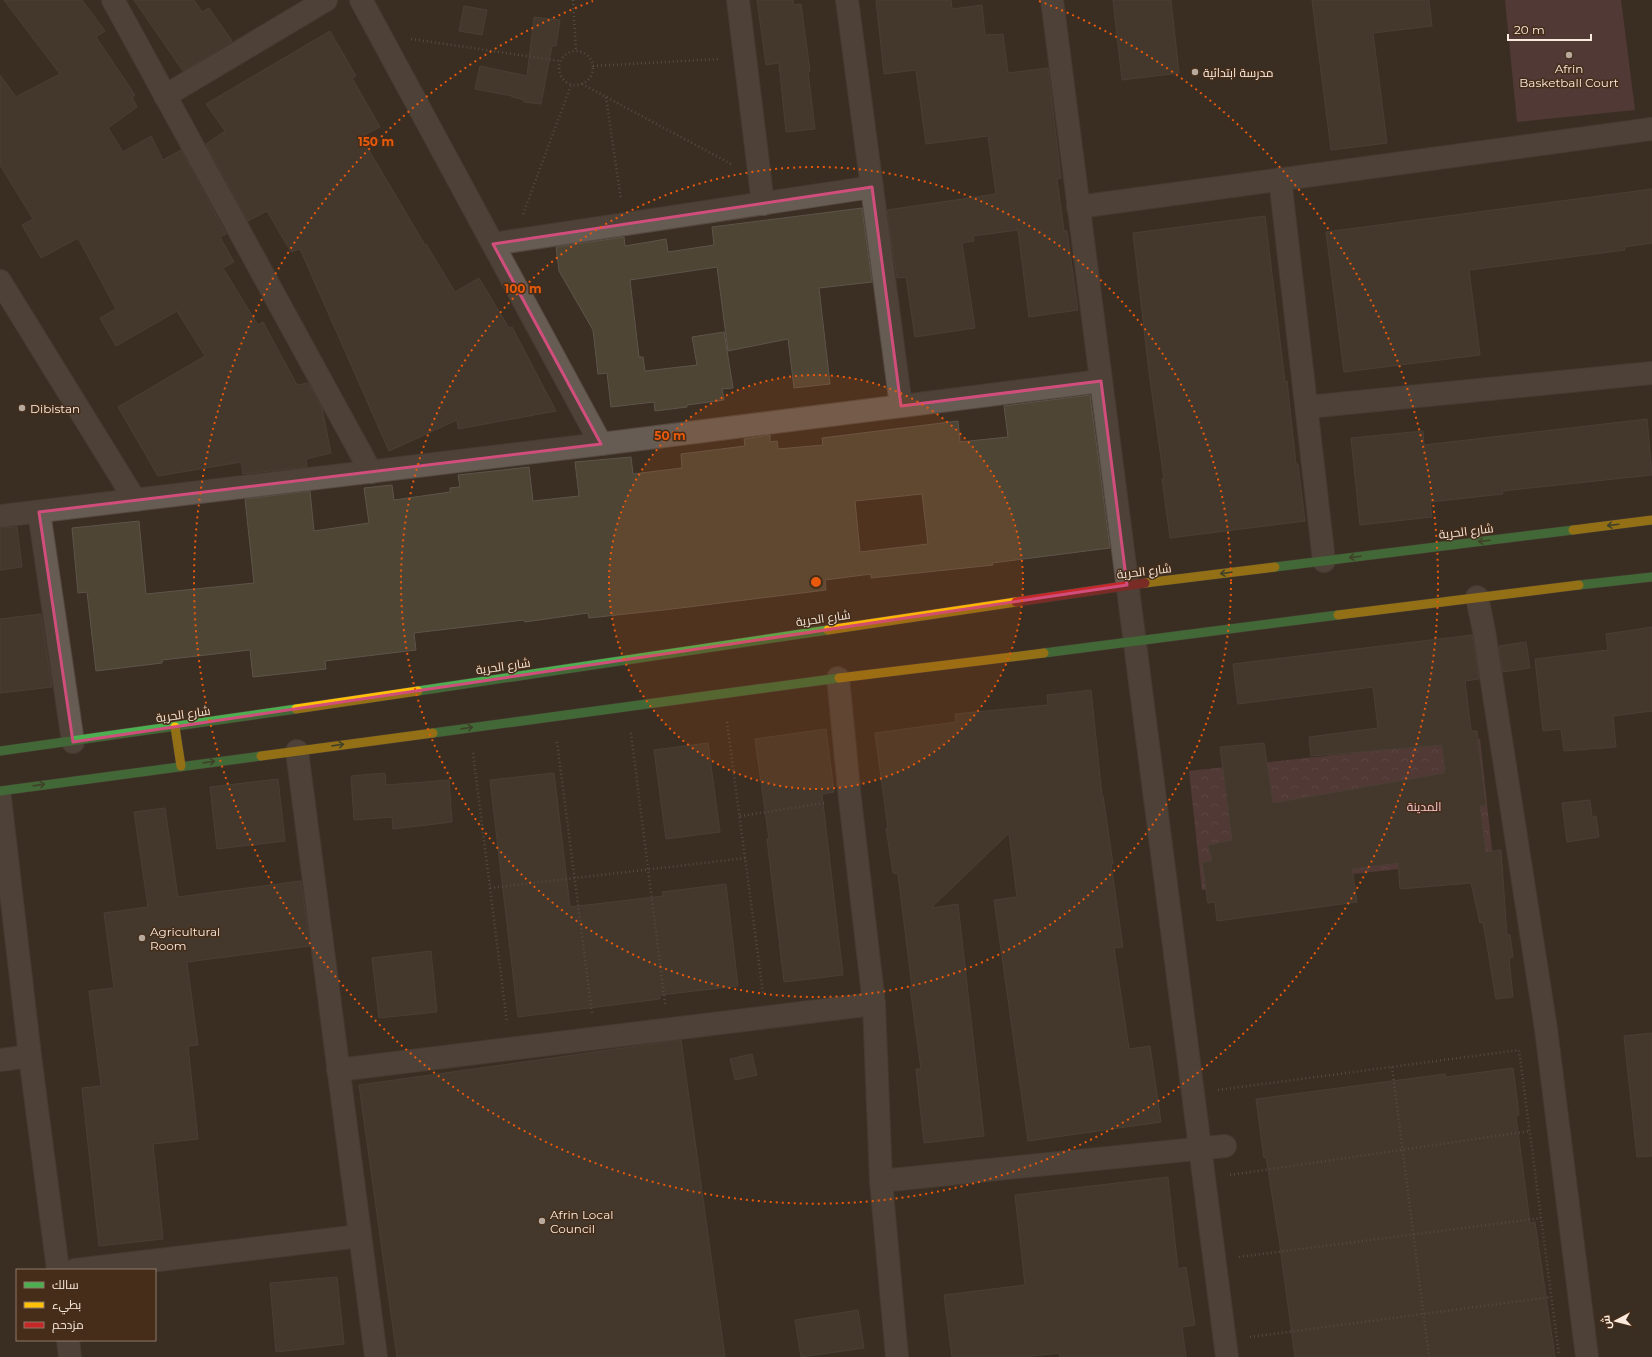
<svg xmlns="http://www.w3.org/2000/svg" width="1652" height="1357" font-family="Montserrat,Cairo,sans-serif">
<defs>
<pattern id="park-crowns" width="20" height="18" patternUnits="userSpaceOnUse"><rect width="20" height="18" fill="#6d474f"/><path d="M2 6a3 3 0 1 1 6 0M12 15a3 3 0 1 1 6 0" fill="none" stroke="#836268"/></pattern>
</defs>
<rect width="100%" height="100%" fill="#3b2e23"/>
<polygon fill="url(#park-crowns)" points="1480,739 1493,859 1202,890 1189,771"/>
<polygon fill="#6d474f" points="1505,0 1621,0 1635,110 1517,122"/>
<g fill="#4e4535" stroke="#5d544a" fill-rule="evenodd">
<polygon points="4,0 82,0 105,31 96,37 135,95 132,97 137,107 108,128 123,152 151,136 163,160 181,150 226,234 220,237 234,262 223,268 258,325 263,322 297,385 308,383 322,408 331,453 306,459 307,467 243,474 241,462 158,476 118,407 205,356 177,311 116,346 100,318 116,309 78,238 41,258 22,225 33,219 0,165 0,75 16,97 60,74"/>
<polygon points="134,0 194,0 202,12 209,8 232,41 183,71"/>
<polygon points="757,0 793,0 794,5 801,4 810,71 808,72 815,129 786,132 779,63 766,65"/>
<polygon points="876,0 951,0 952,9 982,5 985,35 1003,34 1008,73 1048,68 1061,178 1057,179 1064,231 1067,231 1078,310 1029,317 1018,230 973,236 974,241 962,243 975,328 915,337 906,277 897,278 887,210 996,194 988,136 926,144 916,70 884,74"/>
<polygon points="1113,0 1171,0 1179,73 1122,80"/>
<polygon points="1312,0 1429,0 1432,26 1373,33 1387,143 1331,150"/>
<polygon points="464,6 487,10 482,35 459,31"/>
<polygon points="534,17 560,20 556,46 552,46 541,104 524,102 524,100 512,97 512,96 475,89 480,66 527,76"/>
<polygon points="330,31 356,76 352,78 380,127 361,137 425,245 426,244 455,292 479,278 509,328 512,327 556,411 458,429 457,420 389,451 300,249 291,252 267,211 248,221 206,144 225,131 206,104"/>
<polygon points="1652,189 1652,243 1624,247 1625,250 1469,270 1480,355 1344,372 1326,232"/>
<polygon points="862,208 872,282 819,288 830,384 794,388 788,339 728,351 717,267 630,280 639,357 643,357 645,371 697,365 692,337 724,332 733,388 722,389 724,400 687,405 687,407 655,411 654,402 611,407 607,373 598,374 593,330 559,271 556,247 624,237 625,246 666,239 668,252 714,245 712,227"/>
<polygon points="1265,216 1285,382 1287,381 1296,464 1298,464 1305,521 1170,538 1162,479 1164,479 1149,372 1133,233"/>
<path d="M1090,395L1110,548L992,563L993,565L871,578V574L825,580L826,590L672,609L589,618L588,613L525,622L524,620L414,633L416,650L325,661L326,669L253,677L250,650L162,660V663L96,671L87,592L78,593L72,528L139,521L146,594L254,583L245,499L310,491L314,531L369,523L364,488L392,485L394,500L450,492V488L460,487L458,475L529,467L533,501L579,496L575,462L631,457L633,474L682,468L681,454L745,446L744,439L770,435V442L777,441L778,449L823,445L822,438L958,421L960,442L1008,437L1004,406ZM922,494L928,544L860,552L855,501Z"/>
<polygon points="1647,419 1652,475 1502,491 1503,494 1430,502 1432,517 1360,525 1351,438 1423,431 1424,445"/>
<polygon points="17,527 22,567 0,570 0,528"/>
<polygon points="41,614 52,687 0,693 0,619"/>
<polygon points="1652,627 1652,711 1613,716 1616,747 1564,751 1561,729 1543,731 1535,659 1608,650 1606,634"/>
<polygon points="1472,635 1479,679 1465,681 1471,731 1477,731 1486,806 1480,806 1486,852 1501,850 1507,935 1510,935 1513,957 1509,958 1513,997 1496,999 1483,922 1480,923 1471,883 1400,889 1398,863 1352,869 1357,902 1217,921 1215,902 1208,903 1202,862 1212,861 1208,845 1232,840 1220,747 1264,743 1273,803 1445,773 1442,745 1311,756 1309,737 1378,728 1373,687 1238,704 1233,664"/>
<polygon points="1526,642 1530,668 1503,672 1499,646"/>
<polygon points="1091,690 1102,796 1103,796 1113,864 1111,864 1123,947 1114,948 1129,1049 1150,1046 1161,1122 1028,1141 994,900 1017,897 1009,833 931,908 958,904 984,1136 924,1143 916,1069 921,1069 910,987 912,987 898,874 893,873 886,828 888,828 875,733 956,722 955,714 1048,705 1047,695"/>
<polygon points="826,729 834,792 822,794 843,975 784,982 767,839 769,839 755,739"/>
<polygon points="708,743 720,832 666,839 654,750"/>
<polygon points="385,773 386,785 449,780 452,822 393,829 392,817 354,820 351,776"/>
<polygon points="554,773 570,907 663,896 662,892 726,884 738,986 660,995 660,999 518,1017 490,780"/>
<polygon points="278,779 285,841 217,849 210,787"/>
<polygon points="1590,800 1592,817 1596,816 1599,837 1567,842 1562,803"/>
<polygon points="165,808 178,897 301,881 310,946 187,962 198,1045 188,1046 198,1139 153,1144 163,1239 99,1246 82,1088 101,1086 89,991 114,988 104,913 148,907 134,812"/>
<polygon points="431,951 437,1012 379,1018 372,958"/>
<polygon points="1652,1033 1652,1156 1637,1157 1624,1036"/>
<polygon points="681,1040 725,1357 397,1357 359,1085"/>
<polygon points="752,1054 757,1075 735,1080 730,1059"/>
<polygon points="1513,1068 1519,1115 1516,1116 1530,1223 1535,1222 1555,1357 1295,1357 1279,1239 1266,1157 1264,1158 1256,1099 1445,1074 1446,1077"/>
<polygon points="1168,1177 1178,1269 1186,1267 1195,1325 1182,1327 1186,1357 1060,1357 1059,1353 1024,1357 952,1357 944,1295 1025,1285 1015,1195"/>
<polygon points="337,1277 344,1344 276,1352 270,1283"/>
<polygon points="858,1310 864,1348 801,1357 795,1320"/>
</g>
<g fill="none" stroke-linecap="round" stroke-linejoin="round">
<g stroke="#554940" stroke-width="24">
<g id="street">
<polyline points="113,0 371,472"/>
<polyline points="361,0 601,444"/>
<polyline points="738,0 763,204"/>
<polyline points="847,0 901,406"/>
<polyline points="1052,0 1227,1357"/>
<polyline points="165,96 326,0"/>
<polyline points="1280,179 1324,561"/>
<polyline points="1078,207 1652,129"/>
<polyline points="493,244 872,187"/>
<polyline points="0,281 135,500"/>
<polyline points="1307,407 1652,373"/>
<polyline points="39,512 73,742"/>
<polyline points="0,516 601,444 1101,381"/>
<polyline points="1477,597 1484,631 1546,1029 1587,1357"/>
<polyline points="838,678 850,799 874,1004 881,1181 897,1357"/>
<polyline points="297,751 376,1357"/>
<polyline points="0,798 30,1056 58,1270"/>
<polyline points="0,1060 30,1056"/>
<polyline points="338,1070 874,1004"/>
<polyline points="881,1181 1225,1146"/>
<polyline points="75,1270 360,1236"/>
<polyline points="68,1340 70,1357"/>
</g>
</g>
<g stroke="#554940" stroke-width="10">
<g id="fast">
<polyline points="1275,567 1573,530"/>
<polyline points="1579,585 1652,577"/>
<polyline points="1044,653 1338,615"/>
<polyline points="418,691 828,630"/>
<polyline points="433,733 839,678"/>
<polyline points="0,751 296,709"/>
<polyline points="0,791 261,756"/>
</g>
</g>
<g stroke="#554940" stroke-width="10">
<g id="slow">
<polyline points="1573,530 1652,520"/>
<polyline points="1145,583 1275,567"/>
<polyline points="1338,615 1579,585"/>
<polyline points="828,630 1016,602"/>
<polyline points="839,678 1044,653"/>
<polyline points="296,709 418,691"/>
<polyline points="175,727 181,766"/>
<polyline points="261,756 433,733"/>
</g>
</g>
<g stroke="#554940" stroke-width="10">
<polyline id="jam" points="1016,602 1145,583"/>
</g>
<g stroke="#766d65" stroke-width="2.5" stroke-dasharray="1 3" stroke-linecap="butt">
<polyline points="573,0 576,51"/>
<polyline points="411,39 560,61"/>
<circle cx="576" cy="68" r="17"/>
<polyline points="593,66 720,59"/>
<polyline points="582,84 733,165"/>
<polyline points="606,97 621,200"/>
<polyline points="523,214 571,85"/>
<polyline points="727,722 763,993"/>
<polyline points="631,733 665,1004"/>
<polyline points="557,742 592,1013"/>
<polyline points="473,753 507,1023"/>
<polyline points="740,816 825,803"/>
<polyline points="490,888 746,858"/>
<polyline points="1392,1067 1429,1357"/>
<polyline points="1218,1090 1519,1050 1559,1355"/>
<polyline points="1230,1175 1530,1131"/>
<polyline points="1239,1257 1541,1218"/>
<polyline points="1250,1337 1551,1297"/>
</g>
<use href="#street" stroke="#665c53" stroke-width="22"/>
<use href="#fast" stroke="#4caf50" stroke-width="9"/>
<use href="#slow" stroke="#ffc107" stroke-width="9"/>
<use href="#jam" stroke="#c62828" stroke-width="9"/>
</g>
<defs><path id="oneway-shaft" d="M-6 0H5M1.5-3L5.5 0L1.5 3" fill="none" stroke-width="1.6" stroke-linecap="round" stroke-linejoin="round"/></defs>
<g stroke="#475a2c">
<use href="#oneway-shaft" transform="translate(1613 525) rotate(173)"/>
<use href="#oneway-shaft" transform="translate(1484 541) rotate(173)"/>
<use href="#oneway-shaft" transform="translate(1355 557) rotate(173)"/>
<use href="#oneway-shaft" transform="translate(1226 573) rotate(173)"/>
<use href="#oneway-shaft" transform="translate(467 728) rotate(-8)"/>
<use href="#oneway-shaft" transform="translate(338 745) rotate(-8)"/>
<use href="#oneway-shaft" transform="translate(209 762) rotate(-8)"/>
<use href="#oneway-shaft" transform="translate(39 785) rotate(-8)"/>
</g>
<path d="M0 0H1652V1357H0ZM872,187L901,406L1101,381L1127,585L73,742L39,512L601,444L493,244Z" fill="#3b2e23" fill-opacity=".55" fill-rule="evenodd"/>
<path fill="none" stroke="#d04d7c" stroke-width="3" stroke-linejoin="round" d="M872,187L901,406L1101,381L1127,585L73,742L39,512L601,444L493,244Z"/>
<circle cx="816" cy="582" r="207" fill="#e8590c" fill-opacity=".12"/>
<g fill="none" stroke="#e8590c" stroke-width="2" stroke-dasharray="2 4">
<circle cx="816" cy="582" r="207"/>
<circle cx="816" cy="582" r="415"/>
<path d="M1039 1A622 622 0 1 1 593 1"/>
</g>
<g fill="#b8a99d" stroke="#452d19" stroke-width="1.5">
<circle cx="1569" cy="55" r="4"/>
<circle cx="1195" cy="72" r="4"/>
<circle cx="22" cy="408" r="4"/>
<circle cx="142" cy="938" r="4"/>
<circle cx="542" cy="1221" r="4"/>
</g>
<g text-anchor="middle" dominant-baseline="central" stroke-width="3" stroke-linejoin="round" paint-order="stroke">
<g font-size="12" fill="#fbebdf" stroke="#452d19" text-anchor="start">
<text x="1569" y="68" text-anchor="middle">Afrin<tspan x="1569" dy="14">Basketball Court</tspan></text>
<text x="1203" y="72">مدرسة ابتدائية</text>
<text x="30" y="408">Dibistan</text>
<text x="150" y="931">Agricultural<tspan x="150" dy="14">Room</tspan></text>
<text x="550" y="1214">Afrin Local<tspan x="550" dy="14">Council</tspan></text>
</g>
<g font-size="12" fill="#fbebdf" stroke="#452d19">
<text transform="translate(1466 531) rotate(-7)">شارع الحرية</text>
<text transform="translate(1144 571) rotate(-7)">شارع الحرية</text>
<text transform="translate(823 618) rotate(-8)">شارع الحرية</text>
<text transform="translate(503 666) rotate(-8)">شارع الحرية</text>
<text transform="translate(183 714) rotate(-8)">شارع الحرية</text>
</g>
<g font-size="12" fill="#fbc5d1" stroke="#452d19">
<text x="1424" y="806">المدينة</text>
</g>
</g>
<circle cx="816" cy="582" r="6" fill="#e8590c" stroke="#452d19" stroke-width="2"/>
<g font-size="12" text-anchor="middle" font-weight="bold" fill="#e8590c" stroke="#452d19" stroke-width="3" stroke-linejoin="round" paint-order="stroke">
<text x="376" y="146">150 m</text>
<text x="523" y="293">100 m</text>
<text x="670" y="440">50 m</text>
</g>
<rect x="16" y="1269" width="140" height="72" fill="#452d19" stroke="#8e7968"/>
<rect x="24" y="1282" width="20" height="6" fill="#4caf50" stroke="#8e7968"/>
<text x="52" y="1289" font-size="12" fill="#fbebdf">سالك</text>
<rect x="24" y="1302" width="20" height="6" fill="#ffc107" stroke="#8e7968"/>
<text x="52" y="1309" font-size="12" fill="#fbebdf">بطيء</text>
<rect x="24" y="1322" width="20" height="6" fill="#c62828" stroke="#8e7968"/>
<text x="52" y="1329" font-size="12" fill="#fbebdf">مزدحم</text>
<g transform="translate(1616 1321) rotate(263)" stroke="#452d19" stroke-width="3" paint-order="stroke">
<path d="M0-3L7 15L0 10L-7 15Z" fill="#fbebdf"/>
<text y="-6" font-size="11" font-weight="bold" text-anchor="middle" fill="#fbebdf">ش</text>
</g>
<path d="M1508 34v6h83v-6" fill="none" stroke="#fbebdf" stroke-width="2"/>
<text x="1514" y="34" font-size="12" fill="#fbebdf" stroke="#452d19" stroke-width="3" paint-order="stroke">20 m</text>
</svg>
